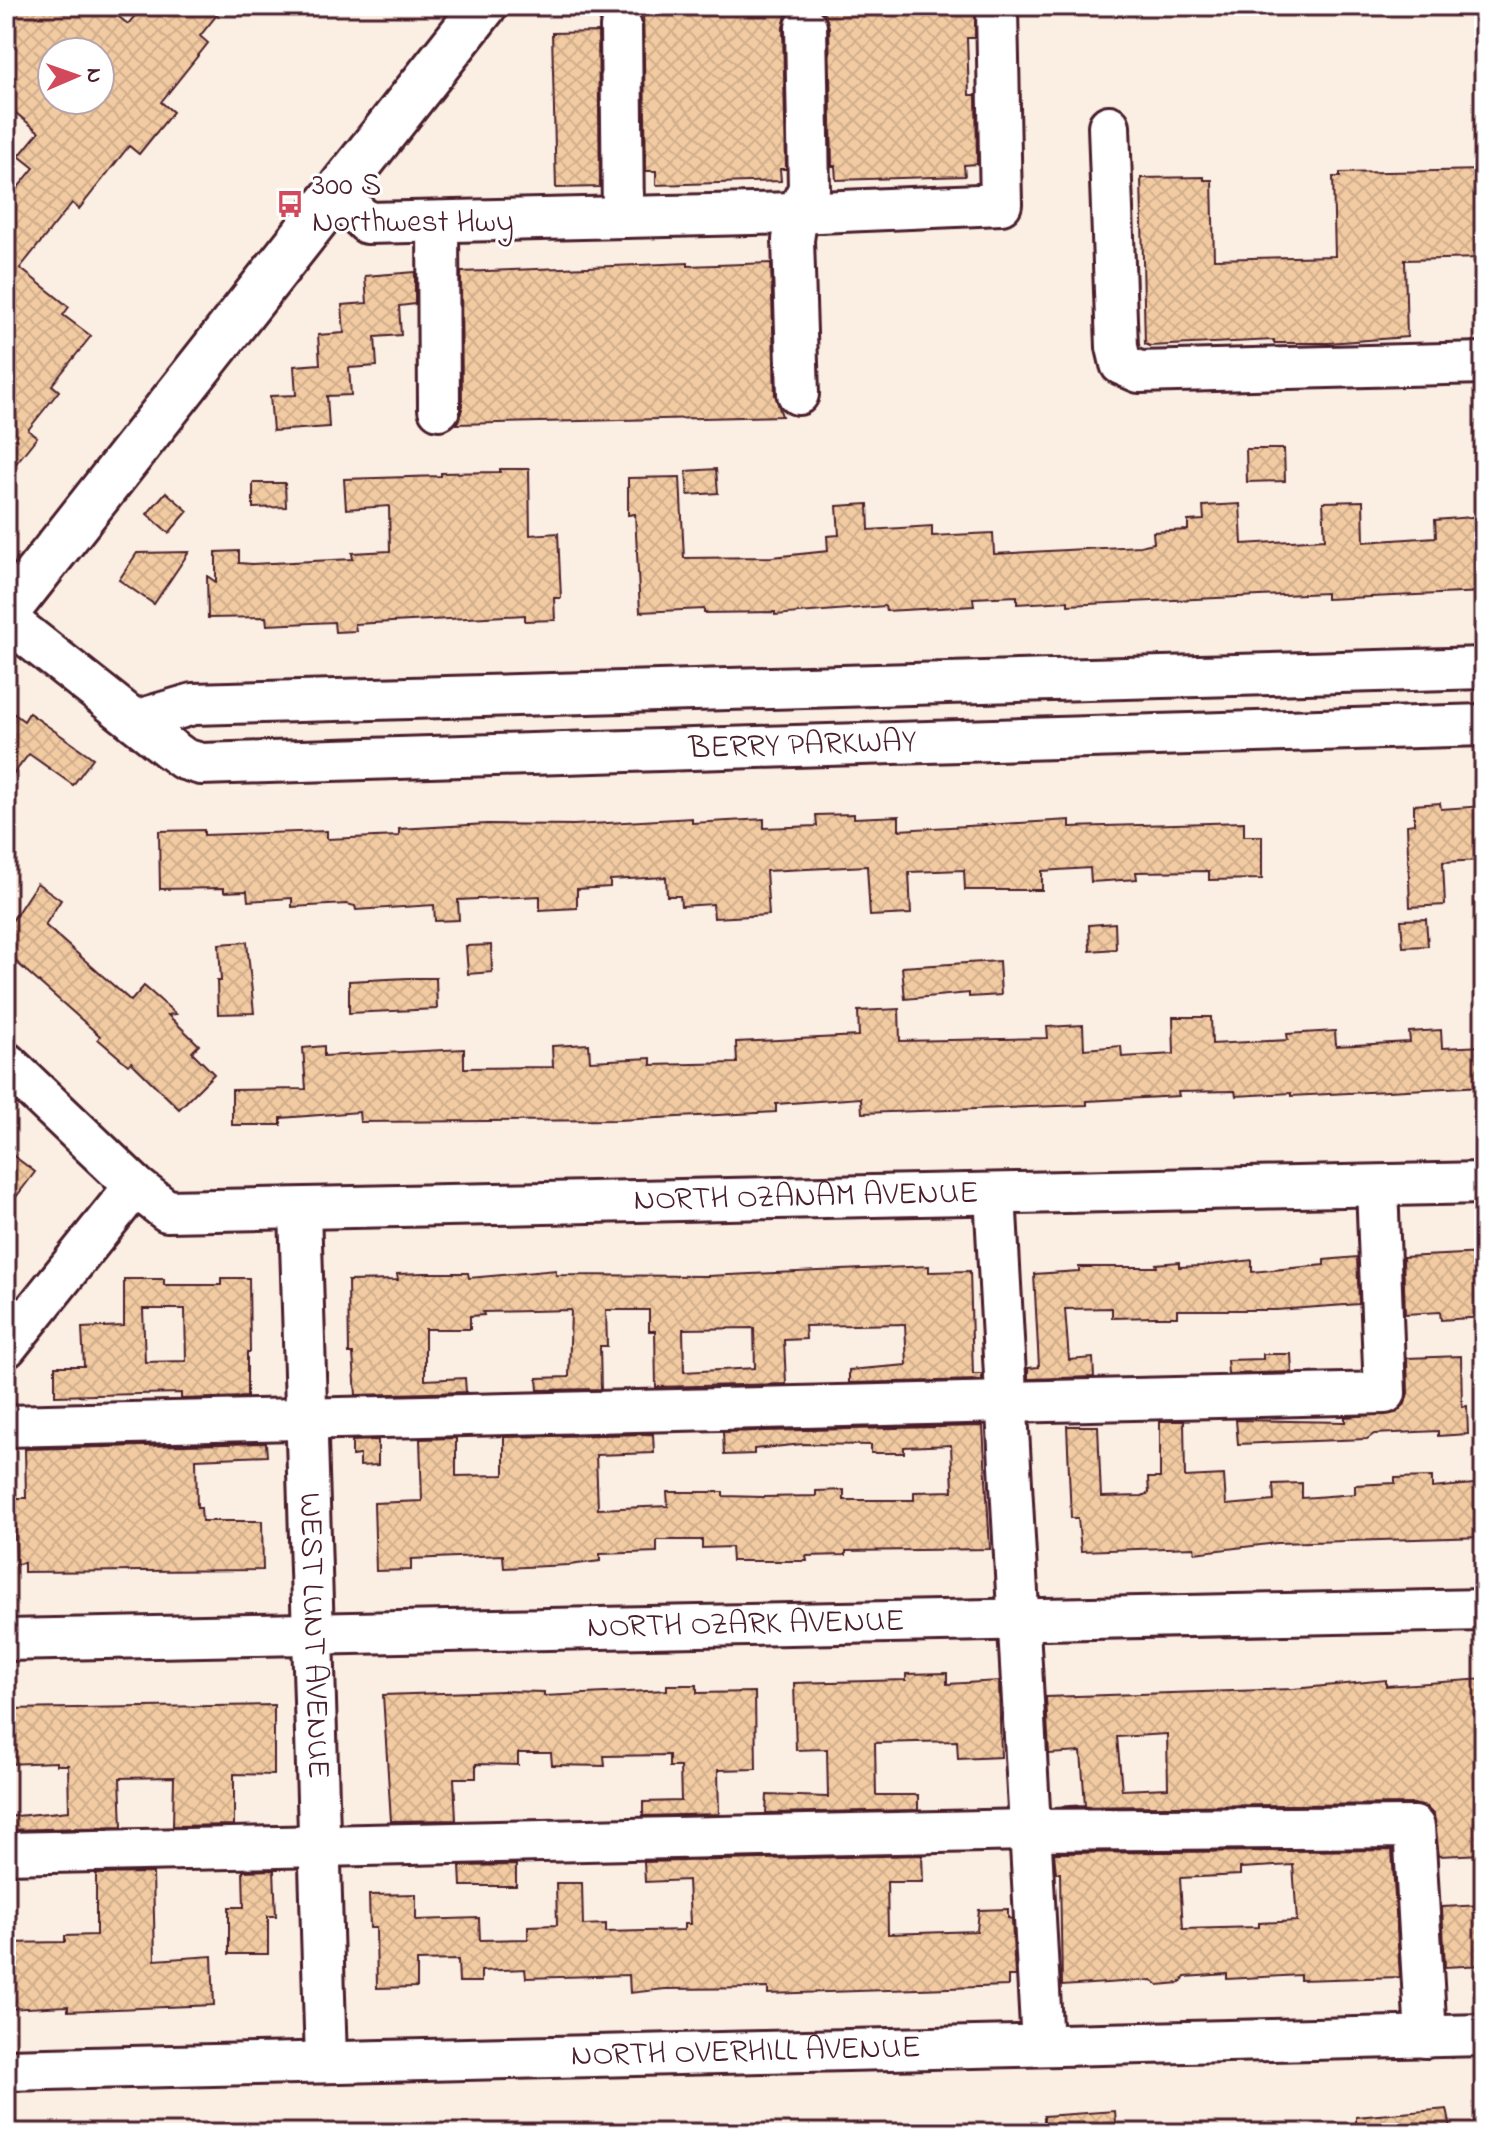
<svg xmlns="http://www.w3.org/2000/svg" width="1490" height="2139" font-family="'Indie Flower',sans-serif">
<defs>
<pattern id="building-cross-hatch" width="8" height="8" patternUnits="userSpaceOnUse" patternTransform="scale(2)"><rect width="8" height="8" fill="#f2cba2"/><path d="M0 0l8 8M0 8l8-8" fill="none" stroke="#d1ae8c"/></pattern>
</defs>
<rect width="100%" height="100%" fill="#fbefe3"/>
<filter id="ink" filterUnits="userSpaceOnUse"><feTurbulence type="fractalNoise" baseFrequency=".0125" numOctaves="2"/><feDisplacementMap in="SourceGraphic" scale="16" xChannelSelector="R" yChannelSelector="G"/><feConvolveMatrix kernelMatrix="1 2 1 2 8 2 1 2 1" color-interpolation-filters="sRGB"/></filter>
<g filter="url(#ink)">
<g fill="url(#building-cross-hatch)" stroke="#4a1f2b" stroke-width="2" fill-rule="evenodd">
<path d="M6,6H105L128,24L143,6H224L200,36L208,43L161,102L173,112L139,154L129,146L79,209L72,203L20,268L69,307L63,315L91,336L52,385L59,391L28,430L37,437L6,476V202L34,168L19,156L39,132L6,105ZM52,52H100V100H52Z"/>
<polygon points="643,6 798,6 786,15 783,27 786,169 780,169 781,181 656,185 656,171 646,171"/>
<polygon points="814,6 975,6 975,38 967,38 969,95 976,95 977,164 964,165 965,176 836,180 835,166 832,166 829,27 825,15"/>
<polygon points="598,32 600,187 556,188 552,33"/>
<polygon points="1484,170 1484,254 1481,258 1405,260 1407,337 1328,343 1274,343 1274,340 1150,346 1145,344 1141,178 1204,177 1204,180 1212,180 1214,259 1335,256 1333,177 1340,177 1340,173"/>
<polygon points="688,263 688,266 771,263 775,395 782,416 457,424 462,409 461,272"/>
<polygon points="415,272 415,304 399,306 401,335 375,337 377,366 349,368 351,395 327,396 329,427 273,431 270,396 296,395 294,366 320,364 318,335 344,333 342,305 367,303 365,276"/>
<polygon points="1246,449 1284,449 1285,481 1247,482"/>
<polygon points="500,469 529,469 530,535 558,533 561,598 554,598 555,620 525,621 525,615 355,624 356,631 335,632 334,622 267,625 266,617 208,618 207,576 216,582 216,552 239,551 239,563 252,564 353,559 352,553 390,551 389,506 346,509 344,479 441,476 441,473 500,472"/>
<polygon points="716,469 718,493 688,495 686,471"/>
<polygon points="680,477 684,558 772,557 828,551 827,536 839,535 837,506 868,504 869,530 932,526 932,536 993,533 994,554 1140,546 1154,543 1153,532 1188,530 1188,521 1204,520 1203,506 1240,504 1242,544 1325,539 1323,502 1363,501 1364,542 1436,537 1435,520 1484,516 1484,592 1326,599 1326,593 1068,605 1068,601 1017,604 1017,596 973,598 974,606 886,611 885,606 775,615 775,612 704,613 704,609 640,612 635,514 628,515 628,478"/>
<polygon points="253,483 285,483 286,507 253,508"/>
<polygon points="166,492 188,511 169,533 147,514"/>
<polygon points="189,552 154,604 119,580 137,553"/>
<polygon points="6,708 24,721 29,713 93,758 73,785 29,754 6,784"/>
<polygon points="1440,803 1441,809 1484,806 1483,860 1443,862 1445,905 1410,907 1407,825 1414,824 1414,805"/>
<polygon points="854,814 854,818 899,816 899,830 1070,820 1070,827 1244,822 1244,836 1262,836 1262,879 1209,880 1209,871 1136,872 1137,879 1091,882 1090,868 1042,871 1042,890 965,890 964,870 909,872 911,914 870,916 867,866 766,871 769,915 714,918 713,904 681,906 680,896 667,896 666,877 610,880 610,887 577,889 577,908 540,910 540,896 458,900 459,920 435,921 434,905 356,910 355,906 347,904 292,907 292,898 248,901 247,891 224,892 224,888 160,889 159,831 204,830 204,835 327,831 327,839 399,836 399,829 487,824 574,825 692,818 692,823 764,819 764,828 817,826 816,815"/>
<polygon points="37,883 61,900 45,925 131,1001 144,986 176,1014 168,1015 199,1045 192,1052 214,1074 179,1109 131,1062 128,1065 98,1039 100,1036 6,953 6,930"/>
<polygon points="1426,919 1428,946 1403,947 1401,920"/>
<polygon points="1115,923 1116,949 1090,951 1089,925"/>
<polygon points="247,942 254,1013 218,1014 217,981 221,981 219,944"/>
<polygon points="491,945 492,972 468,974 466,946"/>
<polygon points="999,961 1001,995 969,997 969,993 905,999 902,967"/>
<polygon points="408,978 436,978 437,1009 349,1013 349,981"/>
<polygon points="899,1009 900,1041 1048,1038 1047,1027 1083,1025 1084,1049 1121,1046 1122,1057 1174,1054 1173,1017 1211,1017 1212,1044 1288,1040 1287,1034 1335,1031 1336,1046 1410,1042 1409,1032 1441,1030 1442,1048 1484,1046 1484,1086 1291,1096 1291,1093 1236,1096 1235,1091 1178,1092 1179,1096 1087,1101 1087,1105 862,1113 861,1098 776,1104 776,1112 618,1120 360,1122 359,1112 281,1118 281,1125 232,1125 232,1090 306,1089 303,1048 324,1046 324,1056 464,1049 464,1068 553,1067 552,1046 589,1044 590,1061 651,1058 651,1065 737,1063 736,1042 859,1036 858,1011"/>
<polygon points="6,1150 35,1172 6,1210"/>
<polygon points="1484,1253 1484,1317 1441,1320 1440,1312 1405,1314 1403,1257"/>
<polygon points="1357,1257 1359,1304 1276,1310 1177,1310 1177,1317 1155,1317 1112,1318 1112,1308 1065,1309 1069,1360 1093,1358 1094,1377 1028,1379 1028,1368 1039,1367 1034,1274 1079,1271 1079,1267 1157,1267 1156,1264 1179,1262 1179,1267 1201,1266 1252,1260 1252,1272 1324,1265 1324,1260"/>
<path d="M929,1266V1272L970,1271L973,1374H982V1380L849,1383V1370L907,1365L905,1324L805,1326L806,1339L784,1340L786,1384L656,1387L655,1331H649V1310H606L607,1346H600L601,1389L538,1390L537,1378L569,1377L571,1310L483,1312L484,1315L470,1316V1329H425V1380L465,1378L466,1392L356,1395L353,1354H349L348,1281L398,1280L397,1274L424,1273H468L469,1278L556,1270V1275L707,1276ZM754,1328L755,1368L684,1372L683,1329Z"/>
<path d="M221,1278H249L250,1352H247V1397L181,1399V1393L55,1396V1366H84L82,1328L124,1326V1279H164V1285H221ZM143,1309H185L186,1361L145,1362Z"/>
<polygon points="1263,1354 1291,1354 1292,1372 1228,1374 1227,1360 1263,1359"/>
<polygon points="1461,1356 1462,1407 1467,1406 1468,1434 1438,1436 1438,1431 1374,1434 1367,1439 1238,1444 1236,1420 1345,1422 1345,1417 1396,1413 1405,1404 1408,1393 1407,1358"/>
<polygon points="1160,1421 1184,1421 1185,1477 1224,1475 1226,1505 1274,1501 1273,1484 1302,1483 1302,1498 1355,1494 1355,1485 1395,1483 1395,1478 1432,1477 1432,1488 1484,1483 1484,1537 1277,1543 1195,1553 1194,1547 1081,1551 1078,1518 1071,1518 1067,1426 1098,1426 1101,1497 1142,1496 1149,1493 1148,1478 1160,1478"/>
<polygon points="983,1426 990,1549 846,1551 846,1555 806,1556 807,1561 732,1561 731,1547 702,1548 702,1540 657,1540 657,1552 600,1554 600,1561 569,1565 504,1568 503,1555 411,1559 411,1570 376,1571 374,1503 422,1501 420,1439 456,1438 456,1476 504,1475 504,1437 653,1434 654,1453 596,1455 598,1509 668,1506 667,1492 723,1492 723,1496 764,1497 816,1496 816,1491 844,1490 844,1500 914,1500 914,1492 953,1491 951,1445 904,1447 904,1453 871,1453 871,1445 803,1444 754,1449 754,1454 724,1455 723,1432"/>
<polygon points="378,1440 378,1465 360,1466 360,1455 352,1456 352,1441"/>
<polygon points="266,1443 267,1456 196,1459 197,1508 201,1508 202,1521 262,1521 263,1570 24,1572 24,1563 16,1564 14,1498 26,1498 25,1449"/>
<polygon points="947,1673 947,1684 999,1681 1001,1757 958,1759 957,1741 875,1743 876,1795 918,1795 918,1810 766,1813 767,1795 828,1797 827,1749 796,1750 794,1683 906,1680 906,1674"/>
<path d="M1484,1679V1854L1439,1856L1434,1815L1426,1807L1414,1804L1055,1807L1085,1805L1081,1752L1049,1754L1046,1697L1293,1689L1386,1680V1686ZM1167,1734L1168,1788L1122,1790L1117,1737Z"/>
<polygon points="667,1685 697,1685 697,1693 755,1692 756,1769 718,1770 719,1814 643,1816 643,1802 681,1801 680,1767 669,1767 669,1755 604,1756 605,1766 552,1765 551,1753 518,1753 518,1765 476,1764 476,1778 454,1778 456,1820 391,1821 383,1695 503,1691 544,1692 544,1696 667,1690"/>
<polygon points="274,1705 274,1775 234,1774 234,1825 173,1826 174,1777 120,1778 122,1827 6,1830 6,1817 69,1811 68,1765 56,1765 56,1762 6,1764 6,1709"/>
<path d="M1392,1850L1400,1977L1300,1980V1975L1227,1979V1974L1185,1977L1180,1983L1158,1985L1152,1980L1062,1986L1060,1873H1056L1054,1853ZM1293,1865L1297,1921L1259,1923V1927L1183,1929L1180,1878L1240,1875V1868Z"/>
<polygon points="922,1855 923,1882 887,1882 888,1934 977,1931 979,1910 1008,1909 1008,1918 1012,1919 1015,1976 1008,1976 1008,1986 768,1994 768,1988 665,1989 630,1993 629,1975 526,1978 525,1969 481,1971 481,1982 459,1982 458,1960 417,1961 417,1987 377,1988 376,1928 370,1928 369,1895 416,1894 416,1920 479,1918 480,1940 528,1939 528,1926 557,1925 556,1883 582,1883 583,1925 606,1924 606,1932 684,1930 684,1924 690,1924 688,1880 645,1882 644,1862"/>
<polygon points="516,1865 516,1886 461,1886 460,1866"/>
<polygon points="274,1870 276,1916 268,1916 268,1954 229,1954 229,1907 244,1907 243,1871"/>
<polygon points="153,1873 155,1960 212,1956 214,2005 68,2011 68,2006 6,2009 6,1943 65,1942 65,1936 96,1935 96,1874"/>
<polygon points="1484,1905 1484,1965 1445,1967 1442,1907"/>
<polygon points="1447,2109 1452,2133 1356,2133 1356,2117"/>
<polygon points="1115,2111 1117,2133 1044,2133 1044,2116"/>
</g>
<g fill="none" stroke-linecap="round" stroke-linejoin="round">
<g stroke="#4a1f2b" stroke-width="46">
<g id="minor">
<polyline points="621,27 623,217"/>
<polyline points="1109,126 1117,347 1121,364 1139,372 1484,363"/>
<polyline points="336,194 367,223 797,213 1001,204 997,10"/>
<polyline points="438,222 439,409"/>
<polyline points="798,394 793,240 797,213 809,189 806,27"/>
<path id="s1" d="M6,619L169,748L184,759L201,764L1484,725"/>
<polyline points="135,721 193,704 1484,668"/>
<path id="s2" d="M6,1063L135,1186L167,1211L1484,1183"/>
<polyline points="995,1194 1042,2045"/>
<path id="s3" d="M300,1210L326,2061"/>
<polyline points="6,1347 135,1186"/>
<polyline points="6,1426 1385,1393 1377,1186"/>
<path id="s4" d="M6,1640L1484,1610"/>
<polyline points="6,1853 1030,1830 1414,1827 1426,2037"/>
<path id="s5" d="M6,2070L1484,2035"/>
</g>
</g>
<g stroke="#4a1f2b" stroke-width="50">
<polyline id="major" points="6,613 484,6"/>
</g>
<use href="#minor" stroke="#fff" stroke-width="40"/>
<use href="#major" stroke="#fff" stroke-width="44"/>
</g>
</g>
<defs>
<g id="bus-bare" transform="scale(2.16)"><path d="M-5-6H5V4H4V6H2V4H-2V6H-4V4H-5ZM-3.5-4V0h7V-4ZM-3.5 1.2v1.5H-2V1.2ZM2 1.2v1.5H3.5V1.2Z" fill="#d1495b" stroke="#fff" stroke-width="2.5" paint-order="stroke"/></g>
</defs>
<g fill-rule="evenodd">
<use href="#bus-bare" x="290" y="204"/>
</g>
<g text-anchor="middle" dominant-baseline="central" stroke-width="6" stroke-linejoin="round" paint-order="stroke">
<g font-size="32" fill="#4a1f2b" stroke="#fff" text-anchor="start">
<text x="312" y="186">300 S<tspan x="312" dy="37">Northwest Hwy</tspan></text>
</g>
<g font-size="32" fill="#4a1f2b" stroke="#fff">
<text stroke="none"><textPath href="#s1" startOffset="846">BERRY PARKWAY</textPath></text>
<text stroke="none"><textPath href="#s2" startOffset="858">NORTH OZANAM AVENUE</textPath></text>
<text stroke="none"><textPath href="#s4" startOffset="740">NORTH OZARK AVENUE</textPath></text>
<text stroke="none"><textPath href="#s3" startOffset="426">WEST LUNT AVENUE</textPath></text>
<text stroke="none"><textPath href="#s5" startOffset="740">NORTH OVERHILL AVENUE</textPath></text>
</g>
</g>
<rect width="1490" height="2139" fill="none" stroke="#fff" stroke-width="32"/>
<rect x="16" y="16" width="1458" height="2107" fill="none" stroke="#4a1f2b" stroke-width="3" filter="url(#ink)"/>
<g transform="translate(76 76) rotate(88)"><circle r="38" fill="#ffffff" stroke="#b7a5aa" stroke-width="2"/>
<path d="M0-6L14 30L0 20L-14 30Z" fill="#d1495b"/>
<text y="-12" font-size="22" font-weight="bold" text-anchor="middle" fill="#4a1f2b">N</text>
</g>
</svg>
